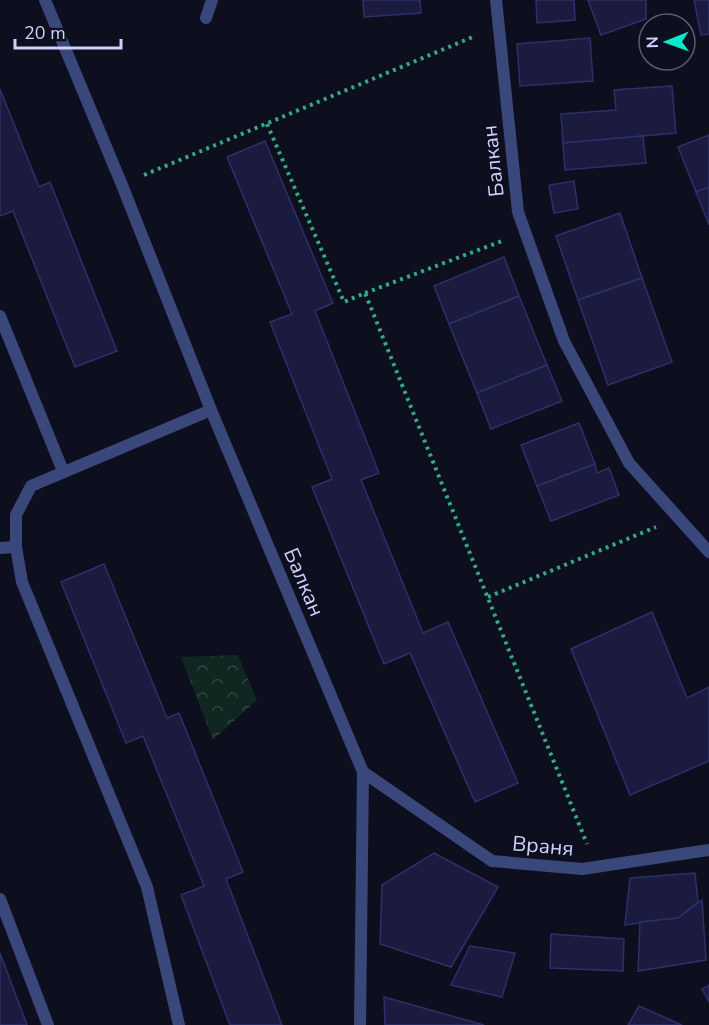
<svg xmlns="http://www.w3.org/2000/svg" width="709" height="1025" font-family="'Nunito Sans',sans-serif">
<defs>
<pattern id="forest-crowns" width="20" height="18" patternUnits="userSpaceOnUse" patternTransform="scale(1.5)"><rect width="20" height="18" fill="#102721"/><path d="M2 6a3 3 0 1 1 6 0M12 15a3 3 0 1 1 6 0" fill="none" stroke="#324542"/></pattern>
</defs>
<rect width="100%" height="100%" fill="#0d0e1e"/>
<polygon fill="url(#forest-crowns)" points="238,655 257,700 213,740 181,657"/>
<g fill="#1a1b3e" stroke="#2d3069" stroke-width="1.5">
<polygon points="363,0 420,0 421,13 364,17"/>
<polygon points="536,0 574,0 575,20 537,23"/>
<polygon points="588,0 646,0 646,19 601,35"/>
<polygon points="694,0 709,0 709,34 701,35"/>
<polygon points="590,38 593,81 520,86 517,44"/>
<polygon points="672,86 676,133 563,143 561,114 616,110 614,90"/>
<polygon points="0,89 39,187 50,182 117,351 75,367 13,211 0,216"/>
<polygon points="709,135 709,187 696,192 678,147"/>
<polygon points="643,136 646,163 565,170 563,143"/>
<polygon points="265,141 333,303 315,311 379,473 361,480 423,633 448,622 518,783 475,802 410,653 384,664 312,487 332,479 270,322 292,314 227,157"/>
<polygon points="574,181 578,209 554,213 549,185"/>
<polygon points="709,187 709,225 696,192"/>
<polygon points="620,213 642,278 578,300 556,236"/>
<polygon points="504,257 519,296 449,324 434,286"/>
<polygon points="642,278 672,362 608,385 578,300"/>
<polygon points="519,296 547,365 477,393 449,324"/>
<polygon points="547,365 562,401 491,429 477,393"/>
<polygon points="579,423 595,464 537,486 521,445"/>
<polygon points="595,464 597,473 609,468 619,495 551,521 537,486"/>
<polygon points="104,564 167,718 179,713 243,872 226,879 282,1025 230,1025 181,895 204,886 143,736 126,743 61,582"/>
<polygon points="652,612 687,698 709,687 709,761 630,795 571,649"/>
<polygon points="434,853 498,887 451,967 380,944 382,885"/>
<polygon points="695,873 698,902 678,918 625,925 630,878"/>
<polygon points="702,900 706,960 638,971 640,922 678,918"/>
<polygon points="551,934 624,939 623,971 550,968"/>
<polygon points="470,946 515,953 502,997 451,985"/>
<polygon points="0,953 27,1025 0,1025"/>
<polygon points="709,985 709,1002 702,989"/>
<polygon points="384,997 484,1025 385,1025"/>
<polygon points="639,1006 682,1025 628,1025"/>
</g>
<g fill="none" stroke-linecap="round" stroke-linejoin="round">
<g stroke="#32aa86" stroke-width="4" stroke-dasharray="3 4.5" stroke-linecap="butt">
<polyline points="267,124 344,302 365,293 587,844"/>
<polyline points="144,175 475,36"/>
<polyline points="365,293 502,241"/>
<polyline points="488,597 656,527"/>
</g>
<g stroke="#3a477b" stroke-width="12">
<polyline points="206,18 212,0"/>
<polyline points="0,316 63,471"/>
<polyline points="0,548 16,547"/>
<polyline points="0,899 48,1025"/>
<polyline points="179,1025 147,887 22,582 16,547 16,515 31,486 211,410"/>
</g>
<g stroke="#3a477b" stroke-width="12">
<polyline points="45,0 122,185 211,410 363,772 360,1025"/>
<polyline points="496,0 518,212 564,341 629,463 709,552"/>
<polyline points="363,772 492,861 582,869 709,850"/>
</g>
</g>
<g text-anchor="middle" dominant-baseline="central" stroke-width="4.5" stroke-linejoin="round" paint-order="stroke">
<g font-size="21" fill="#ccd2fd" stroke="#0d0e1e">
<text transform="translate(493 161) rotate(-96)">Балкан</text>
<text transform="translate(304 582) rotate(67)">Балкан</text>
<text transform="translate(543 846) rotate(5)">Враня</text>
</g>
</g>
<g transform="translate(667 42) rotate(269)"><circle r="28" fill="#0d0e1e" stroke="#595c77" stroke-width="1.5"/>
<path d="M0-4.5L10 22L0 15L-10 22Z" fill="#0aeaca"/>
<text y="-9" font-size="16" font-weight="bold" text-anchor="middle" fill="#ccd2fd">N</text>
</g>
<path d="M15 39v9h106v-9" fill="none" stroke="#ccd2fd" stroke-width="3"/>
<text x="24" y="39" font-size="18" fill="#ccd2fd" stroke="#0d0e1e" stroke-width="4.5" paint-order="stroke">20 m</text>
</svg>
